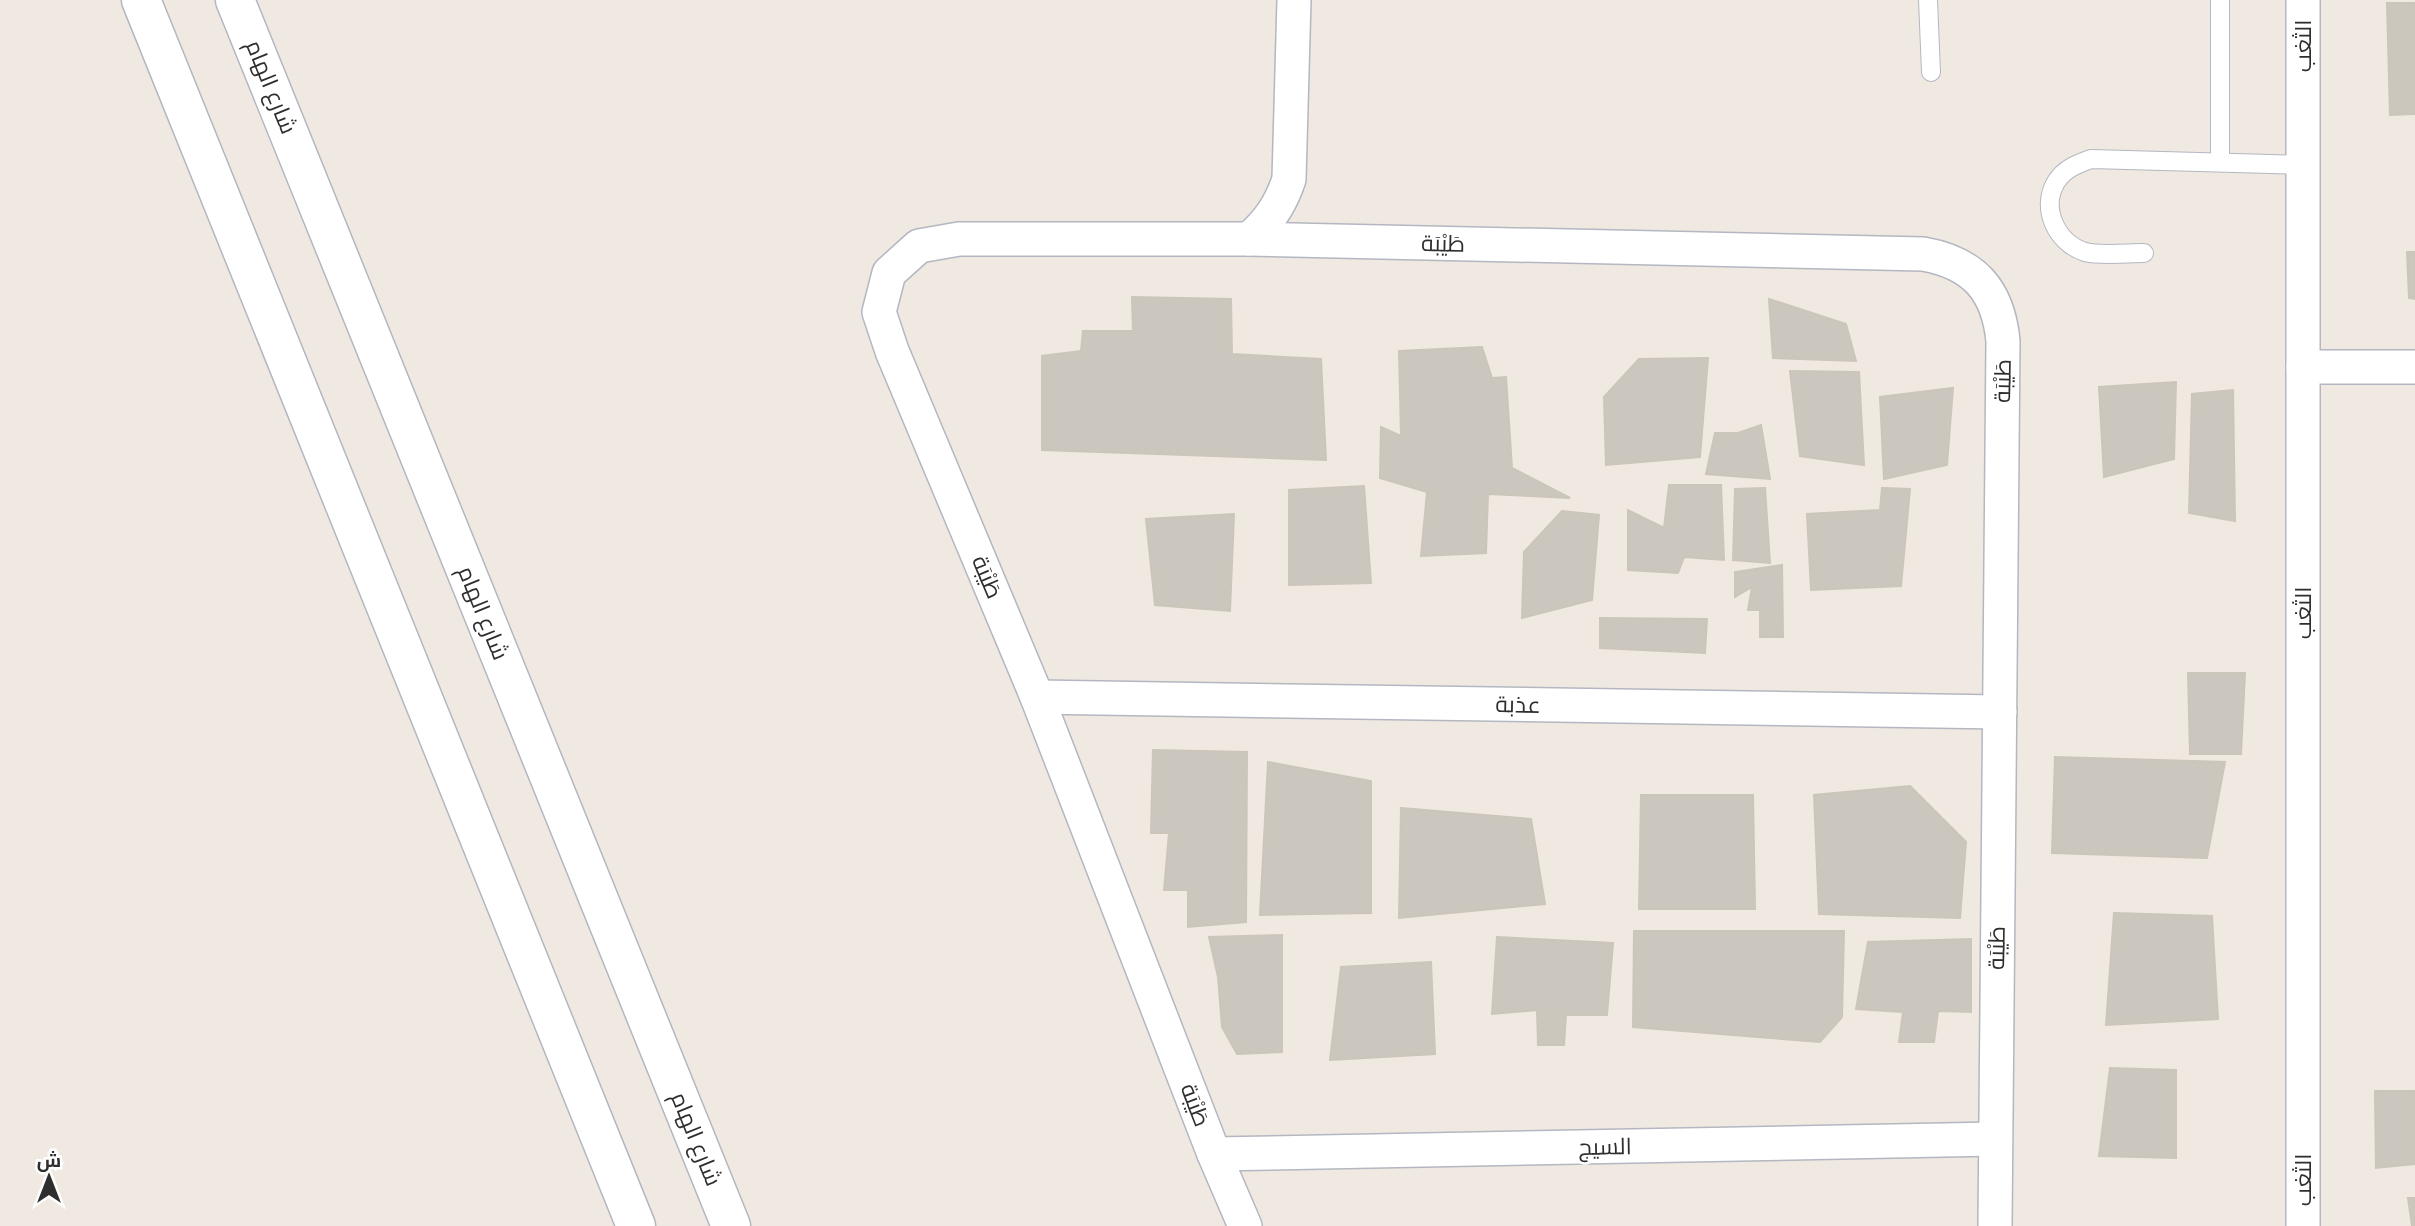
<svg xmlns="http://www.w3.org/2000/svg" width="2415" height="1226" font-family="Karla,Cairo,sans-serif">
<rect width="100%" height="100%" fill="#efe9e1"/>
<g fill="#cbc7bf" stroke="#cbc5ba" stroke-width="2">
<polygon points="2387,3 2415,3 2415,114 2390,115"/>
<polygon points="2407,252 2415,252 2415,299 2409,298"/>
<polygon points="1132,297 1231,299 1232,354 1321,359 1326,460 1042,450 1042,356 1081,351 1083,331 1133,331"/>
<polygon points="1769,299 1846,324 1856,361 1773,358"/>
<polygon points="1482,347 1492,378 1506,377 1512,468 1570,498 1488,494 1486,553 1421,556 1427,492 1380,478 1381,427 1401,436 1399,351"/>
<polygon points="1708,358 1700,457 1606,465 1604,397 1639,359"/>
<polygon points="1790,371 1859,372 1864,465 1800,456"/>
<polygon points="2176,382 2174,459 2104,477 2099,387"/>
<polygon points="1953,388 1947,465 1884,479 1880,397"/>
<polygon points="2233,390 2235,521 2189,513 2192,394"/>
<polygon points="1761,425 1770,479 1706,474 1715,433 1738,433"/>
<polygon points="1669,485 1721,485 1724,560 1684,557 1678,573 1628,570 1628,510 1664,528"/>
<polygon points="1364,486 1371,583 1289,585 1289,490"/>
<polygon points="1765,488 1770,563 1733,560 1735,489"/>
<polygon points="1882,488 1910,489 1901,586 1811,590 1807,514 1880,510"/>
<polygon points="1562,511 1599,515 1592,600 1522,618 1524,552"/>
<polygon points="1234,514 1230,611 1155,605 1146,519"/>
<polygon points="1782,565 1783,637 1760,637 1760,610 1748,610 1752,587 1735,597 1735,572"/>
<polygon points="1600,618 1707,619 1705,653 1600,648"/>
<polygon points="2188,673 2245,673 2241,754 2190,754"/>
<polygon points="1153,750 1247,752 1246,922 1188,927 1188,890 1164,890 1169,833 1151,833"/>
<polygon points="2055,757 2225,762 2207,858 2052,853"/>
<polygon points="1268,762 1371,781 1371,913 1260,915"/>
<polygon points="1910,786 1966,842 1960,918 1819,914 1814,795"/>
<polygon points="1641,795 1753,795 1755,909 1639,909"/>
<polygon points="1401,808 1531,819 1545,904 1399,918"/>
<polygon points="2114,913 2212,916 2218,1019 2106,1025"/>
<polygon points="1634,931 1844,931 1842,1017 1820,1042 1633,1027"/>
<polygon points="1282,935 1282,1052 1237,1054 1222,1027 1218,977 1209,937"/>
<polygon points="1497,937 1613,943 1607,1015 1566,1015 1564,1045 1538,1045 1537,1010 1492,1014"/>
<polygon points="1971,939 1971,1012 1938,1011 1934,1042 1899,1042 1903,1012 1856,1009 1868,942"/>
<polygon points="1431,962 1435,1054 1330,1060 1341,967"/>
<polygon points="2110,1068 2176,1070 2176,1158 2099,1156"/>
<polygon points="2375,1091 2415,1091 2415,1164 2376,1168"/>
<polygon points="2408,1198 2415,1198 2415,1226 2412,1226"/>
</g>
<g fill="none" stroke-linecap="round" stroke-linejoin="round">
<g stroke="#b4b7c1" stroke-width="20">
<g id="lane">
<polyline points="1928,0 1931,72"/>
<polyline points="2220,0 2220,162"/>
<path d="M2144,253C2128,253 2100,256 2085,252C2057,243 2040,209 2056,182C2064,169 2077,164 2091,159L2303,165"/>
</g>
</g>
<g stroke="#b4b7c1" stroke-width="36">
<g id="street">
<path d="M1249,239C1269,222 1281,204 1289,179L1294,0"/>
<polyline points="2303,367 2415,367"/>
<polyline points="1037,697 2000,712"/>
<polyline points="1214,1154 1995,1139"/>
<path d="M1245,1226L1214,1154L1037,697L892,351L879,312L889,273L919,246L959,239H1249L1923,254C1974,263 1998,290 2003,341L1995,1226"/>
<polyline points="2303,1226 2303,0"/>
</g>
</g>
<g stroke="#b4b7c1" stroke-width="41">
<g id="secondary">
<polyline points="141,0 636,1226"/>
<polyline points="235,0 731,1226"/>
</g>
</g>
<use href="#lane" stroke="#fff" stroke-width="18"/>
<use href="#street" stroke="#fff" stroke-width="33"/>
<use href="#secondary" stroke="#fff" stroke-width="38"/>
</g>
<g text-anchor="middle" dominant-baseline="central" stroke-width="5" stroke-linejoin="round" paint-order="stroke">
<g font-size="23" fill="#2e2e2e" stroke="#fff">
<text transform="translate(2303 46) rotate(-90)">الثغب</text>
<text transform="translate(271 87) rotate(68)">شارع الهام</text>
<text transform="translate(1443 244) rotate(1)">طَيْبَة</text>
<text transform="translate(2003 381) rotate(-89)">طَيْبَة</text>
<text transform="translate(987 577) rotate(67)">طَيْبَة</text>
<text transform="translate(483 613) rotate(68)">شارع الهام</text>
<text transform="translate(2303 613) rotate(-90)">الثغب</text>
<text transform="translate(1518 705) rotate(1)">عذبة</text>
<text transform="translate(1997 948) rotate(-89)">طَيْبَة</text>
<text transform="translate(1195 1105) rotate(69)">طَيْبَة</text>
<text transform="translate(696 1139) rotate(68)">شارع الهام</text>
<text transform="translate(1605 1147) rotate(-1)">السيج</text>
<text transform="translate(2303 1180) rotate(-90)">الثغب</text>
</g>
</g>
<g transform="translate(49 1177)" stroke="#ffffff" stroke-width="5" paint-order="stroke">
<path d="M0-5L12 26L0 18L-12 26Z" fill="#2e2e2e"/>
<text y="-10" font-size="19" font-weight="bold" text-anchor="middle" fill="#2e2e2e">ش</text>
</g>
</svg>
